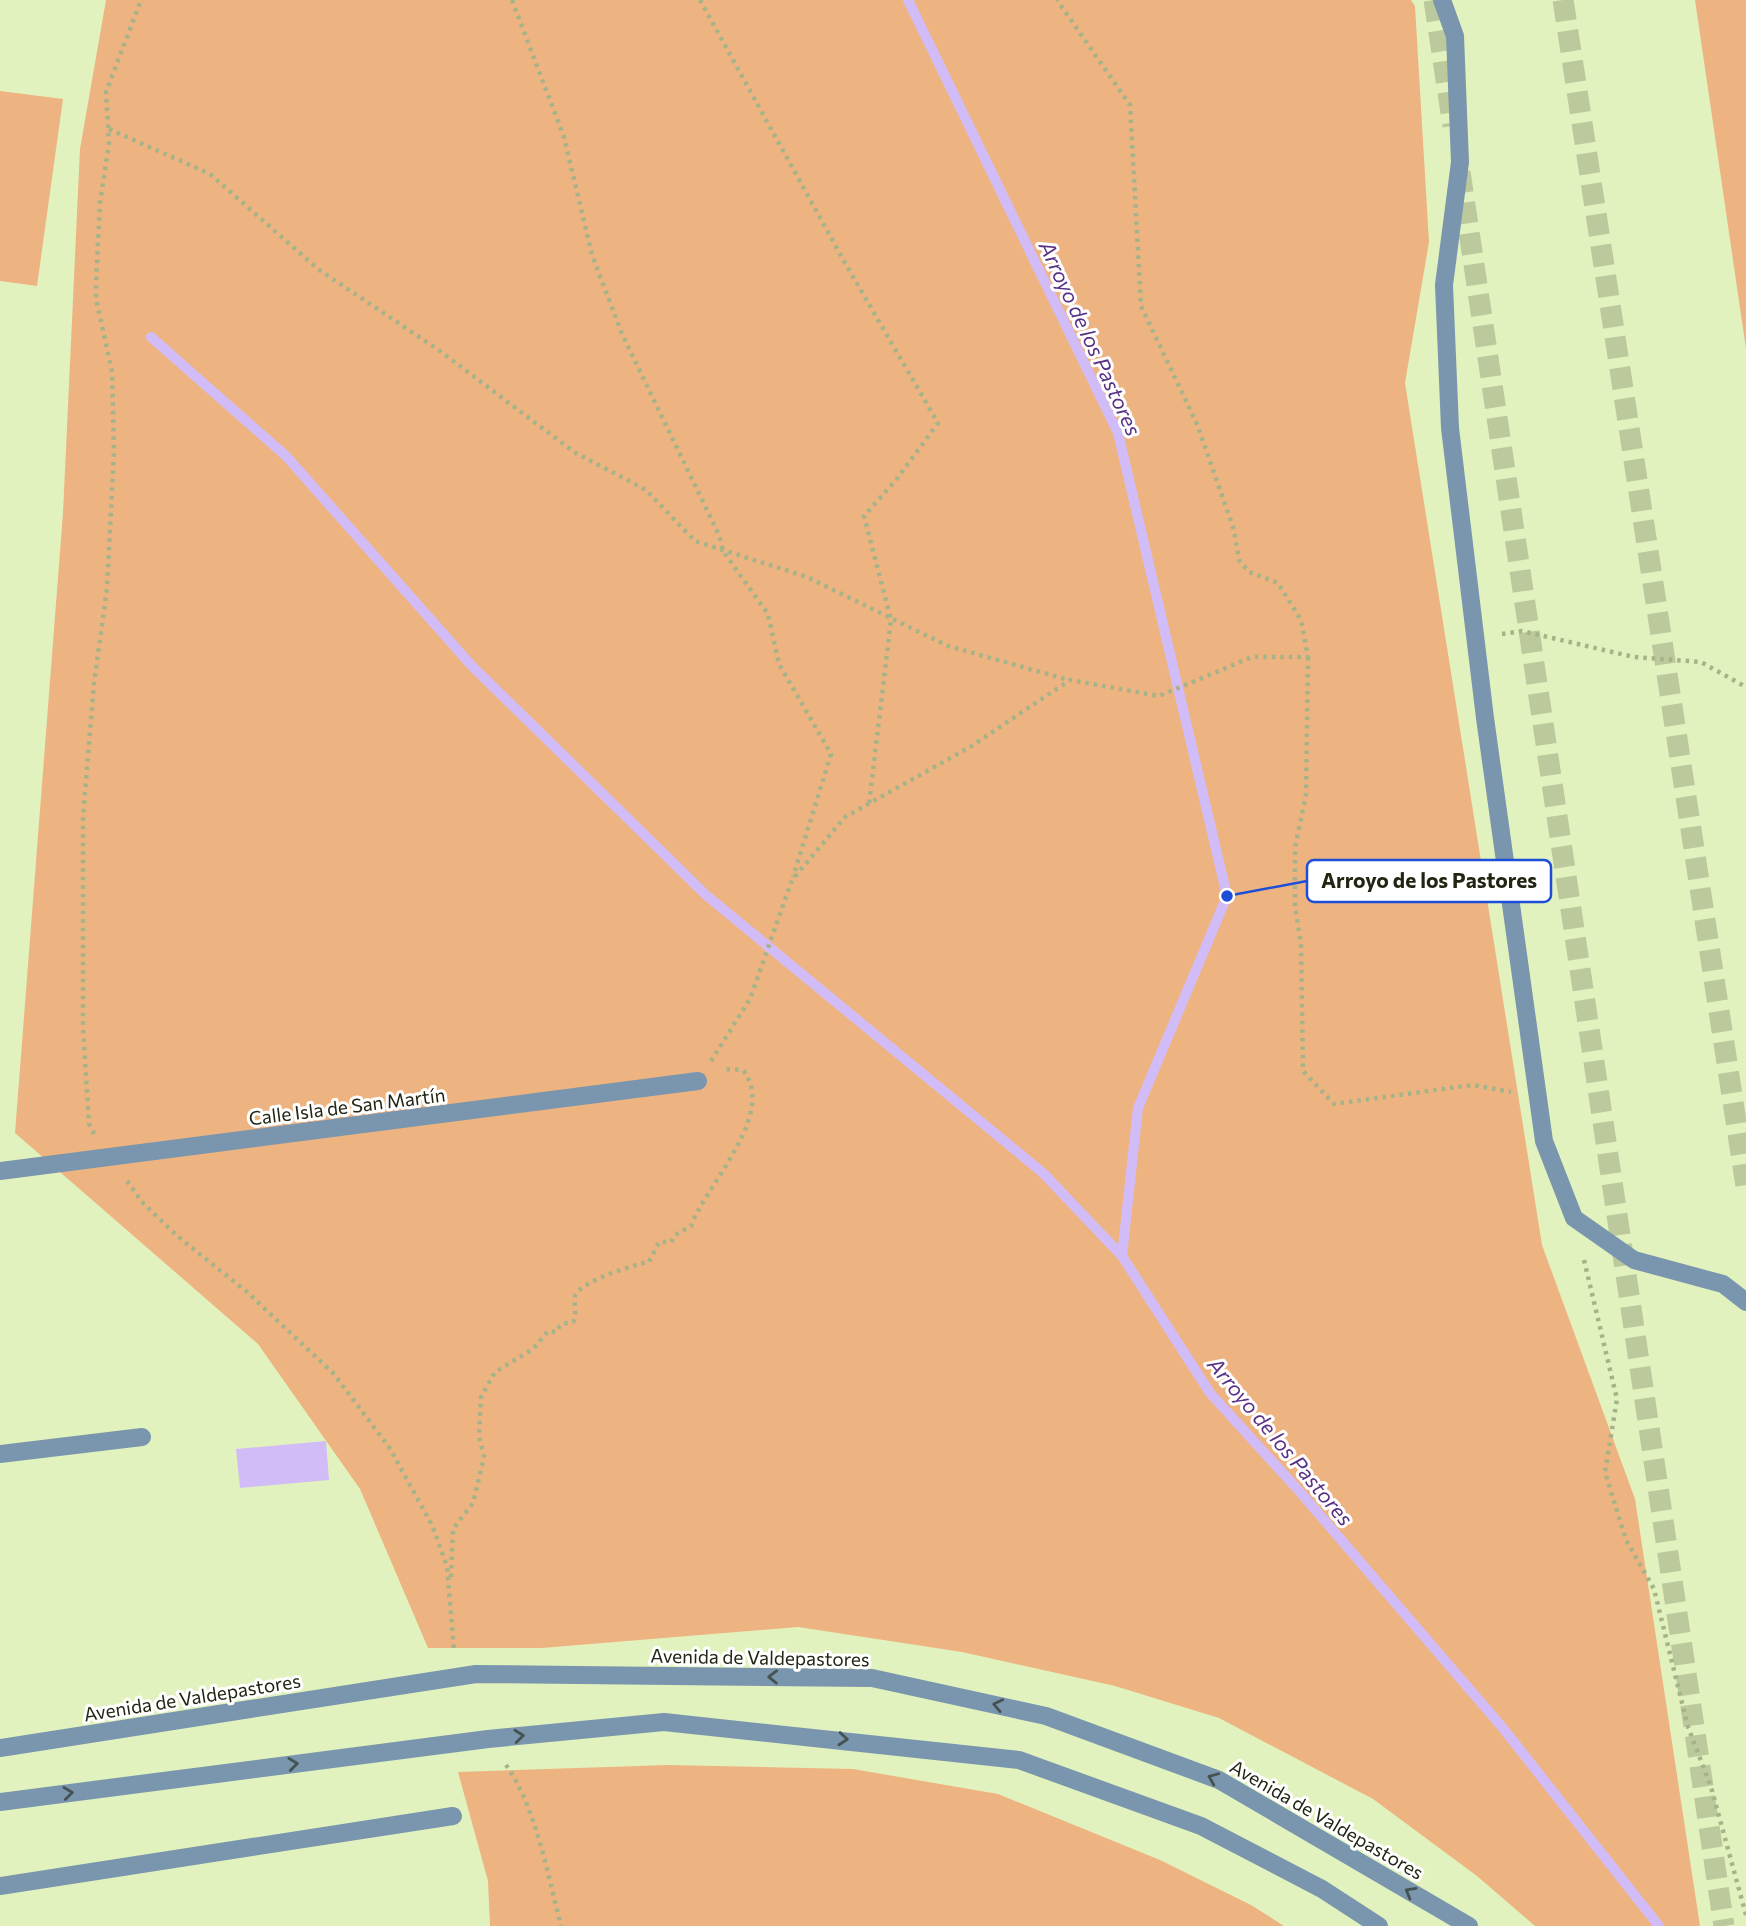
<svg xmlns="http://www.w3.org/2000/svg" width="1746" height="1926" font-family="Commissioner,sans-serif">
<rect width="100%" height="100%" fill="#e2f2be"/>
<g fill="#edb482">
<polygon points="106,0 1411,0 1415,6 1429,242 1405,383 1542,1245 1635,1499 1700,1926 1535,1926 1477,1876 1373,1799 1219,1718 1115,1686 962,1652 798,1627 542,1648 428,1648 360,1489 258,1344 15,1133 63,513 80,149"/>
<polygon points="1695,0 1746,0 1746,349"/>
<polygon points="0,91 63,99 37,286 0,281"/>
<polygon points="668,1765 853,1769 998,1794 1160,1860 1251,1905 1284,1926 490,1926 488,1881 458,1772"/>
</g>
<polygon fill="#d2bcf7" points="326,1441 329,1480 240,1488 236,1449"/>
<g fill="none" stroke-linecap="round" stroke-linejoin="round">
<g stroke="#d2bcf7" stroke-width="10">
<polyline points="908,0 1118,433 1227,896 1138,1108 1122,1256 1210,1393 1300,1492 1502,1727 1659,1926"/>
<polyline points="151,337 286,456 471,665 706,895 1043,1173 1122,1256"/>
</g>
<g stroke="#bbc99c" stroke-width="21" stroke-dasharray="21 10" stroke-linecap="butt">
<polyline points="1434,0 1453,126"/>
<polyline points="1563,0 1746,1186"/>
<polyline points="1460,172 1724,1926"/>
</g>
<g stroke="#a6b389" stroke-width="4.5" stroke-dasharray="3.5 5" stroke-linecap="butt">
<polyline points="512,0 564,137 592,255 622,334 719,535 723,551 768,614 779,664 831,754 793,877"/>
<polyline points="700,0 845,263 938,423 896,480 864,516 891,620 869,804"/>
<polyline points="109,129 210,174 318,269 440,351 574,452 646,490 695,541 807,577 948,646 1069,680"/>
<polyline points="1502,634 1522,631 1634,657 1701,662 1746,687"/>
<polyline points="1308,657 1306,794 1295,848 1295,907 1301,943 1303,1071 1334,1104 1472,1085 1511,1092"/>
<polyline points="711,1061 750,999 792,880 845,817 970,747 1070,680 1159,696 1252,657 1308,657 1301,620 1278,583 1249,572 1239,560 1234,530 1197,424 1141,306 1130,105 1057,0"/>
<polyline points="94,1134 89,1124 83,1027 83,817 94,683 107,589 114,451 112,371 96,299 96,282 100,203 109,143 106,92 141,0"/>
<polyline points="127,1181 143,1203 176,1235 247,1292 333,1373 389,1447 432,1525 447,1566 454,1651"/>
<polyline points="1584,1260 1617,1399 1605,1472 1626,1540 1654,1589 1688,1727 1711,1787 1746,1915"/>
<path d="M451,1577L453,1529L473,1503L484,1457L479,1436L481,1397L495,1372L533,1349L548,1331L556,1332L561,1324L573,1322C578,1314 573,1305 575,1296C579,1282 635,1264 649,1262L659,1242H671L675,1235L691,1226C705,1186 778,1114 743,1070L723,1069"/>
<path d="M506,1765C536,1807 548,1876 561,1926"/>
</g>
<g stroke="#7996ae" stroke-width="18">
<polyline points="1442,0 1455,36 1460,162 1444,285 1450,428 1485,718 1544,1141 1574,1218 1634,1260 1723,1284 1746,1302"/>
<polyline points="0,1454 142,1437"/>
<polyline points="0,1886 453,1816"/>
</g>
<g stroke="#7996ae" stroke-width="18">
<polyline points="0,1171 698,1081"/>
<polyline points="0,1748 476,1674 872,1678 1046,1716 1219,1780 1469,1926"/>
<polyline points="0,1802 488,1739 664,1722 1019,1760 1201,1826 1322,1889 1379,1926"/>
</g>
</g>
<defs><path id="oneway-chevron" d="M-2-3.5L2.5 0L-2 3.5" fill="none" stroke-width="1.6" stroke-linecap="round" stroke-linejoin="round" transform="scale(1.75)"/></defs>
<g stroke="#445351">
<use href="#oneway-chevron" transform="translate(773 1677) rotate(-179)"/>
<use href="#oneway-chevron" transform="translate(998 1705) rotate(-168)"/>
<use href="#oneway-chevron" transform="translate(519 1736) rotate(-6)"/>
<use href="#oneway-chevron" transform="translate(843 1739) rotate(5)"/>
<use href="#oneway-chevron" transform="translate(293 1764) rotate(-7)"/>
<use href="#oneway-chevron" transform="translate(1213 1778) rotate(-157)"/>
<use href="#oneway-chevron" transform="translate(68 1793) rotate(-7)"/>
<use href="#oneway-chevron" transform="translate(1410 1892) rotate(-150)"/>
</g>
<g text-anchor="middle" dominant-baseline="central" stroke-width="6" stroke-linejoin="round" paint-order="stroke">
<g font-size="19" fill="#212613" stroke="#fff">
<text transform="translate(347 1106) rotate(-7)">Calle Isla de San Martín</text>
<text transform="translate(760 1657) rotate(1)">Avenida de Valdepastores</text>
<text transform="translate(192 1697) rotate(-9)">Avenida de Valdepastores</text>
<text transform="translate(1327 1819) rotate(30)">Avenida de Valdepastores</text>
</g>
<g font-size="21" font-style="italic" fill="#583185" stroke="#fff">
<text transform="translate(1091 338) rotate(65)">Arroyo de los Pastores</text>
<text transform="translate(1281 1441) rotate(50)">Arroyo de los Pastores</text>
</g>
</g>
<path fill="none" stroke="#1d4ed8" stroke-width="2.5" d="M1227 896L1307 881"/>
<circle fill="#1d4ed8" stroke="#fff" stroke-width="2.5" cx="1227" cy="896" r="7"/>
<rect fill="#fff" stroke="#1d4ed8" stroke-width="2.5" x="1307" y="860" width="244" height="42" rx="7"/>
<g font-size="21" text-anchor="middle" font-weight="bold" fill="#212613">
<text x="1429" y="888">Arroyo de los Pastores</text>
</g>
</svg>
